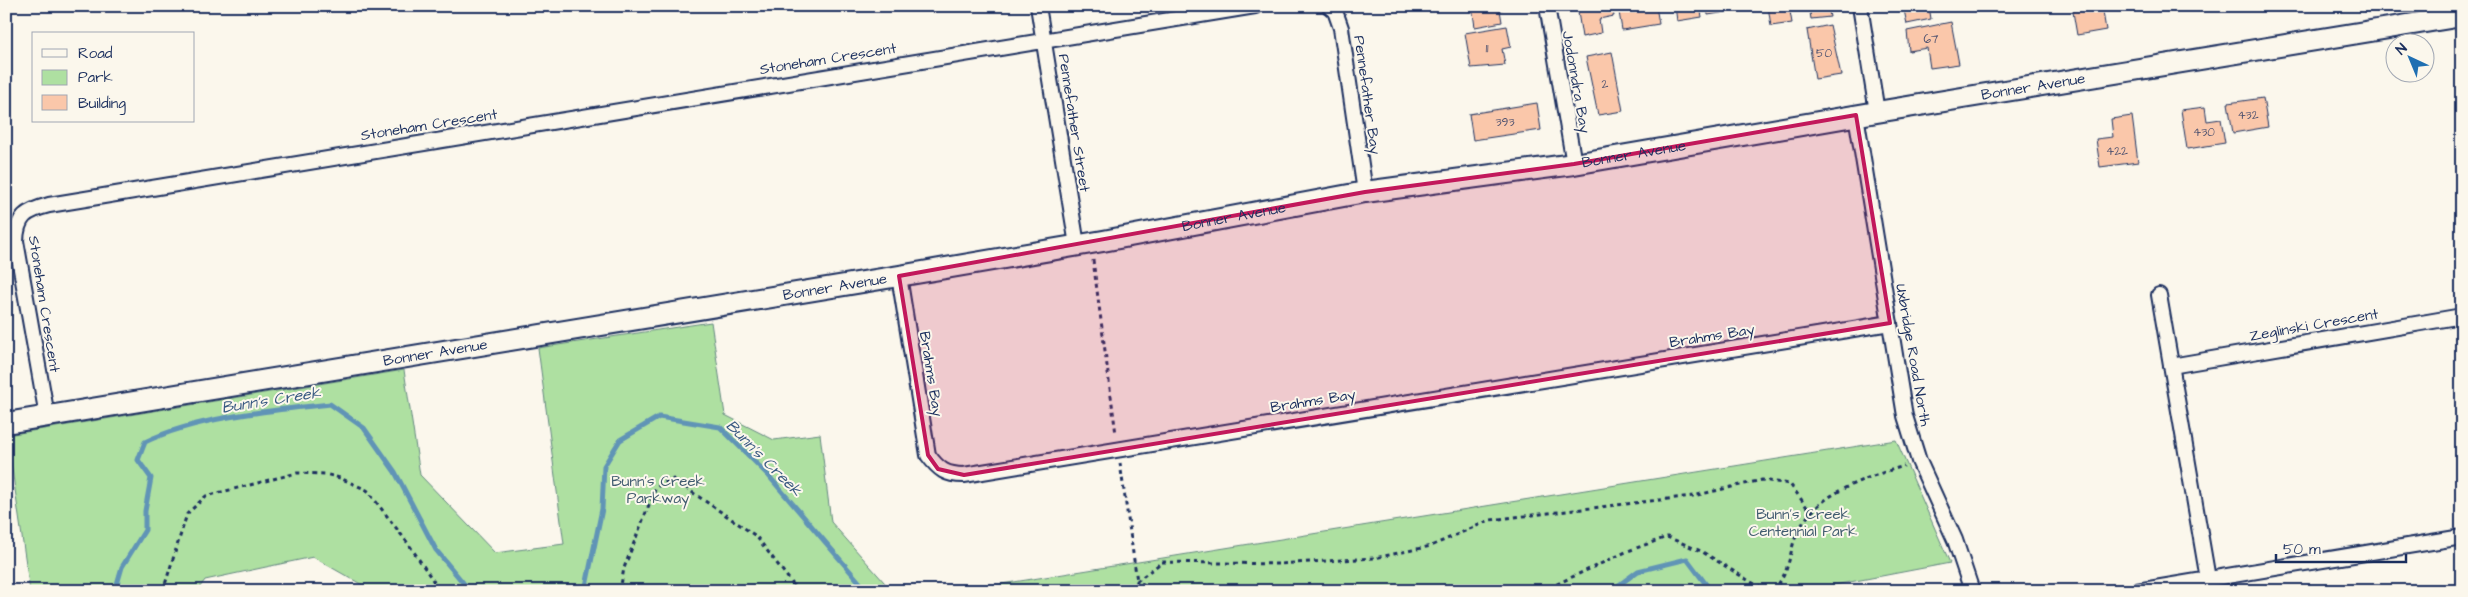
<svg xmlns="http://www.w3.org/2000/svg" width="2468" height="597" font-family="'Architects Daughter',sans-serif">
<rect width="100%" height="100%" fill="#fbf7ec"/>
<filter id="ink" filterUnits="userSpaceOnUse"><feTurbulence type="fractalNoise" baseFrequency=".02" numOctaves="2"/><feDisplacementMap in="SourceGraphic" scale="10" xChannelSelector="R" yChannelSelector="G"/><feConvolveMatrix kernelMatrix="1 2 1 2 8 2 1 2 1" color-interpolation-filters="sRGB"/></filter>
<g filter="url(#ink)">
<g fill="#aee0a1" stroke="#648880">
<polygon points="711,322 725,415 774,440 820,434 831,522 892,591 373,591 313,557 205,580 197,591 30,591 7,435 404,370 420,475 495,553 564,544 538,348"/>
<polygon points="1896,440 1950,563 1829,586 1829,591 958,591"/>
</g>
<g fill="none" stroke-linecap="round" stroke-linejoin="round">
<g stroke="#6194b6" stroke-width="5">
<path d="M115,591L122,567L145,530V511L151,478L138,460L145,442C196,417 273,410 330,404L364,428L395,472L436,550L470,591"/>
<polyline points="585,591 602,509 604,466 620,440 659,417 720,427 768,475 867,591"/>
<polyline points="1611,591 1638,571 1687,559 1711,591"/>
</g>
</g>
<g fill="#fac7aa" stroke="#1b2f5e">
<polygon points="1472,6 1503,6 1503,9 1500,10 1502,22 1475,27"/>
<polygon points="1577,6 1612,6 1614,16 1599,19 1601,33 1582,37"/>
<polygon points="1618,6 1656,6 1659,24 1622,30"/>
<polygon points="1675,6 1700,6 1702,17 1677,21"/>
<polygon points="1707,6 1744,6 1745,9 1708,15"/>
<polygon points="1768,6 1789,6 1792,23 1771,26"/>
<polygon points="1809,6 1828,6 1830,17 1811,19"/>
<polygon points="1900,6 1929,6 1931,19 1907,24 1904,10 1901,11"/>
<polygon points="2072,6 2102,6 2106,30 2077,35"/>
<polygon points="1951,22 1959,64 1930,68 1927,48 1909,51 1907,31"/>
<polygon points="1830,25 1841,75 1815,79 1807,30"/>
<polygon points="1507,26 1511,47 1502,49 1505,65 1471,68 1465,33"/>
<polygon points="1612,52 1623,111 1598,115 1586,57"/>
<polygon points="2263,98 2268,127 2233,133 2228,103"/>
<polygon points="1537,103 1541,130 1473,140 1469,114"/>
<polygon points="2205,107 2207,121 2221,119 2225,143 2187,149 2181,110"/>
<polygon points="2132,116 2138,162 2100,167 2096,139 2113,137 2111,119"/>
</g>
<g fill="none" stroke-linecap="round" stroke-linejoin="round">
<g stroke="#1b2f5e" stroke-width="18">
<g id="street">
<polyline points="1038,6 1077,245"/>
<polyline points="1329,6 1335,11 1341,28 1365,192"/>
<polyline points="1547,6 1574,164"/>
<polyline points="1860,6 1877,112"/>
<polyline points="1856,115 1905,416 1919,461 1955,540 1972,591"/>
<path d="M899,276L928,455C939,470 946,475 964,475L1890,323"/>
<polyline points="2159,295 2208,579"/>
<polyline points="2171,366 2462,316"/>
<path d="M47,416L16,241C17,216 26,211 49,205L1255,6"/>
<polyline points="2137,591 2462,537"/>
</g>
</g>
<g stroke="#1b2f5e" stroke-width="24">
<g id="secondary">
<path id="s1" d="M6,423L899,276L1103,241L1365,192L1574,164L1877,112L2462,16"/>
</g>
</g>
<g stroke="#1b2f5e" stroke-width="3" stroke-dasharray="4 4" stroke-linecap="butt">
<polyline points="1093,260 1116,434"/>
<polyline points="1120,463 1137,581 1136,591"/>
<polyline points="163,591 187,514 206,496 297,473 325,474 340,478 367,490 410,546 440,591"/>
<polyline points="620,591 624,568 656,487 673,479 756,536 798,591"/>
<polyline points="1149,591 1147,586 1137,581 1162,562 1280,564 1375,558 1431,546 1490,520 1693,496 1762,480 1790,484 1811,513"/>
<polyline points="1542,591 1628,551 1667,537 1701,551 1751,582 1770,591"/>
<path d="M1774,591C1779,583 1785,575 1787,567C1791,556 1792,544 1797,534C1815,493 1865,478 1904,466"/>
</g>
<use href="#street" stroke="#fbf7ec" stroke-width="14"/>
<use href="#secondary" stroke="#fbf7ec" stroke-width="20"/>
</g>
</g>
<path fill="#c2185b" fill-opacity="0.2" stroke="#c2185b" stroke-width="4" stroke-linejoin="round" d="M1856,115L1890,323L964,475L938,469L928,455L899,276L1365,192L1574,164Z"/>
<g text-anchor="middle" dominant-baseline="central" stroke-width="4" stroke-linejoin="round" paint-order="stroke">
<g font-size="12" fill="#535571">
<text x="1931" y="39">67</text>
<text x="1487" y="48">11</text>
<text x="1824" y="53">50</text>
<text x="1605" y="84">2</text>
<text x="2248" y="115">432</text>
<text x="1505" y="122">393</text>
<text x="2204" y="132">430</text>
<text x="2117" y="151">422</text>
</g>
<g font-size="15" fill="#1b2f5e" stroke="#fbf7ec">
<text transform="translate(828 59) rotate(-9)">Stoneham Crescent</text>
<text transform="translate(1576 82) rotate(80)">Jodonndra Bay</text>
<text stroke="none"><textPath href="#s1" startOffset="2055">Bonner Avenue</textPath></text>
<text transform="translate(1367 95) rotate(82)">Pennefather Bay</text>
<text transform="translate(1074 123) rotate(81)">Pennefather Street</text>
<text transform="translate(429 125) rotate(-9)">Stoneham Crescent</text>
<text stroke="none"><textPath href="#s1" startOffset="1650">Bonner Avenue</textPath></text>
<text stroke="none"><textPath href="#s1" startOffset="1245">Bonner Avenue</textPath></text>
<text stroke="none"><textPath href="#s1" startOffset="840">Bonner Avenue</textPath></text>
<text transform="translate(44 304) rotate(81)">Stoneham Crescent</text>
<text transform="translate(2314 325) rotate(-10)">Zeglinski Crescent</text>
<text transform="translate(1712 336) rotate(-9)">Brahms Bay</text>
<text stroke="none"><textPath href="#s1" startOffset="435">Bonner Avenue</textPath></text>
<text transform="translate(1913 355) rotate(80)">Uxbridge Road North</text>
<text transform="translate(931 374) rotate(81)">Brahms Bay</text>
<text transform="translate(1313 401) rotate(-9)">Brahms Bay</text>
</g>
<g font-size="15" fill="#405b6f" stroke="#fbf7ec">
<text x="658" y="481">Bunn's Creek<tspan x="658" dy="17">Parkway</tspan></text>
<text x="1803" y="514">Bunn's Creek<tspan x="1803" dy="17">Centennial Park</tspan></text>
</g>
<g font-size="16" font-style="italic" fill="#385982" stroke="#fbf7ec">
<text transform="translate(271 400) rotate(-9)">Bunn's Creek</text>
<text transform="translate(764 458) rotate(45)">Bunn's Creek</text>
</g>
</g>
<rect width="2468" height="597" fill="none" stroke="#fbf7ec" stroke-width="25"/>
<rect x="12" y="12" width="2443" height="572" fill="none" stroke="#1b2f5e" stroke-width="2" filter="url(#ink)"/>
<rect x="32" y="32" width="162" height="90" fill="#fbf7ec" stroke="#a1a7b3"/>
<rect x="42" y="49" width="25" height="8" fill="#fbf7ec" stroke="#a1a7b3"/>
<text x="78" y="58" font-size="15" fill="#1b2f5e">Road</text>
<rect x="42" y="70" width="25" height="15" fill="#aee0a1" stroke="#a1a7b3"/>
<text x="78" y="82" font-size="15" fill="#1b2f5e">Park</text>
<rect x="42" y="95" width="25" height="15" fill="#fac7aa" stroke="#a1a7b3"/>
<text x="78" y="108" font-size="15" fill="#1b2f5e">Building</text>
<g transform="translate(2410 58) rotate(316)"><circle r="24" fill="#fbf7ec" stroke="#a1a7b3"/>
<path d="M0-4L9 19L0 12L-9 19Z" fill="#1f6fb2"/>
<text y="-8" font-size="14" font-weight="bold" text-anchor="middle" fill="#1b2f5e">N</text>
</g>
<path d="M2276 554v8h130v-8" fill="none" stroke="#1b2f5e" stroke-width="2.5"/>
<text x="2283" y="554" font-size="15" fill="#1b2f5e" stroke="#fbf7ec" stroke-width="4" paint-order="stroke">50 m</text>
</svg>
